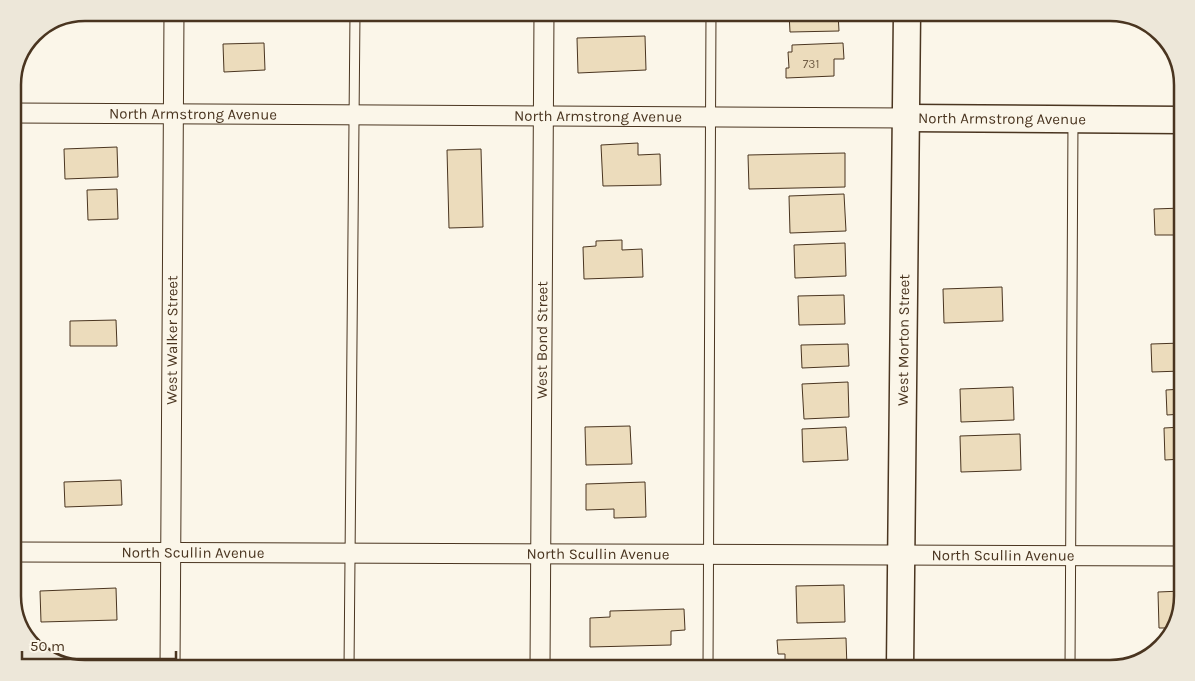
<svg xmlns="http://www.w3.org/2000/svg" width="1195" height="681" font-family="Karla,sans-serif">
<rect width="100%" height="100%" fill="#fbf6e9"/>
<g fill="#ecdcbc" stroke="#4a3520">
<polygon points="789,13 838,13 839,31 790,32"/>
<polygon points="645,36 646,70 578,73 577,38"/>
<polygon points="264,43 265,70 224,72 223,44"/>
<polygon points="843,43 844,59 834,59 834,76 786,78 786,68 789,68 788,52 792,52 792,45"/>
<polygon points="638,143 638,155 660,154 661,185 603,186 601,145"/>
<polygon points="117,147 118,177 65,179 64,149"/>
<polygon points="481,149 483,227 449,228 447,150"/>
<polygon points="845,153 845,187 749,189 748,155"/>
<polygon points="117,189 118,219 88,220 87,190"/>
<polygon points="844,194 846,231 790,233 789,196"/>
<polygon points="1182,208 1182,235 1155,235 1154,209"/>
<polygon points="622,240 622,250 642,249 643,277 584,279 583,247 596,246 596,241"/>
<polygon points="845,243 846,276 795,278 794,245"/>
<polygon points="1002,287 1003,321 944,323 943,289"/>
<polygon points="844,295 845,324 799,325 798,296"/>
<polygon points="116,320 117,346 70,346 70,321"/>
<polygon points="1182,343 1182,371 1152,372 1151,344"/>
<polygon points="848,344 849,366 802,368 801,345"/>
<polygon points="848,382 849,417 804,419 802,384"/>
<polygon points="1013,387 1014,420 961,422 960,389"/>
<polygon points="1182,389 1182,414 1167,415 1166,390"/>
<polygon points="630,426 632,464 586,465 585,427"/>
<polygon points="846,427 848,460 803,462 802,429"/>
<polygon points="1182,427 1182,459 1165,460 1164,428"/>
<polygon points="1020,434 1021,470 961,472 960,436"/>
<polygon points="121,480 122,505 65,507 64,482"/>
<polygon points="645,482 646,517 614,518 614,509 586,510 586,484"/>
<polygon points="844,585 845,622 797,623 796,586"/>
<polygon points="116,588 117,620 41,622 40,591"/>
<polygon points="1182,591 1174,628 1159,628 1158,592"/>
<polygon points="684,609 685,630 671,631 671,645 590,647 590,618 610,617 610,611"/>
<polygon points="846,638 847,668 785,668 785,654 778,654 777,640"/>
</g>
<g fill="none" stroke-linecap="round" stroke-linejoin="round">
<g stroke="#4a3520" stroke-width="11">
<g id="lane">
<polyline points="349,668 355,13"/>
<polyline points="708,668 711,13"/>
<polyline points="1070,668 1073,121"/>
</g>
</g>
<g stroke="#4a3520" stroke-width="21">
<g id="street">
<path id="s1" d="M13,113L907,118"/>
<path id="s2" d="M13,552L1182,556"/>
<path id="s3" d="M170,668L174,13"/>
<path id="s4" d="M540,668L544,13"/>
</g>
</g>
<g stroke="#4a3520" stroke-width="29">
<g id="secondary">
<path id="s5" d="M907,118L1182,120"/>
<path id="s6" d="M900,668L907,13"/>
</g>
</g>
<use href="#lane" stroke="#fbf6e9" stroke-width="9"/>
<use href="#street" stroke="#fbf6e9" stroke-width="19"/>
<use href="#secondary" stroke="#fbf6e9" stroke-width="26"/>
</g>
<g text-anchor="middle" dominant-baseline="central" stroke-width="4" stroke-linejoin="round" paint-order="stroke">
<g font-size="12" fill="#725f47">
<text x="811" y="64">731</text>
</g>
<g font-size="15" fill="#4a3520" stroke="#fbf6e9">
<text stroke="none"><textPath href="#s1" startOffset="180">North Armstrong Avenue</textPath></text>
<text stroke="none"><textPath href="#s1" startOffset="585">North Armstrong Avenue</textPath></text>
<text stroke="none"><textPath href="#s5" startOffset="95">North Armstrong Avenue</textPath></text>
<text stroke="none"><textPath href="#s4" startOffset="328">West Bond Street</textPath></text>
<text stroke="none"><textPath href="#s6" startOffset="328">West Morton Street</textPath></text>
<text stroke="none"><textPath href="#s3" startOffset="328">West Walker Street</textPath></text>
<text stroke="none"><textPath href="#s2" startOffset="180">North Scullin Avenue</textPath></text>
<text stroke="none"><textPath href="#s2" startOffset="585">North Scullin Avenue</textPath></text>
<text stroke="none"><textPath href="#s2" startOffset="990">North Scullin Avenue</textPath></text>
</g>
</g>
<path d="M0 0H1195V681H0ZM85 21H1110A64 64 0 0 1 1174 85V596A64 64 0 0 1 1110 660H85A64 64 0 0 1 21 596V85A64 64 0 0 1 85 21Z" fill="#ede7d9" fill-rule="evenodd"/>
<path fill="none" stroke="#4a3520" stroke-width="2.5" d="M85 21H1110A64 64 0 0 1 1174 85V596A64 64 0 0 1 1110 660H85A64 64 0 0 1 21 596V85A64 64 0 0 1 85 21Z"/>
<path d="M22 651v8h154v-8" fill="none" stroke="#4a3520" stroke-width="2.5"/>
<text x="30" y="651" font-size="15" fill="#4a3520" stroke="#fbf6e9" stroke-width="4" paint-order="stroke">50 m</text>
</svg>
